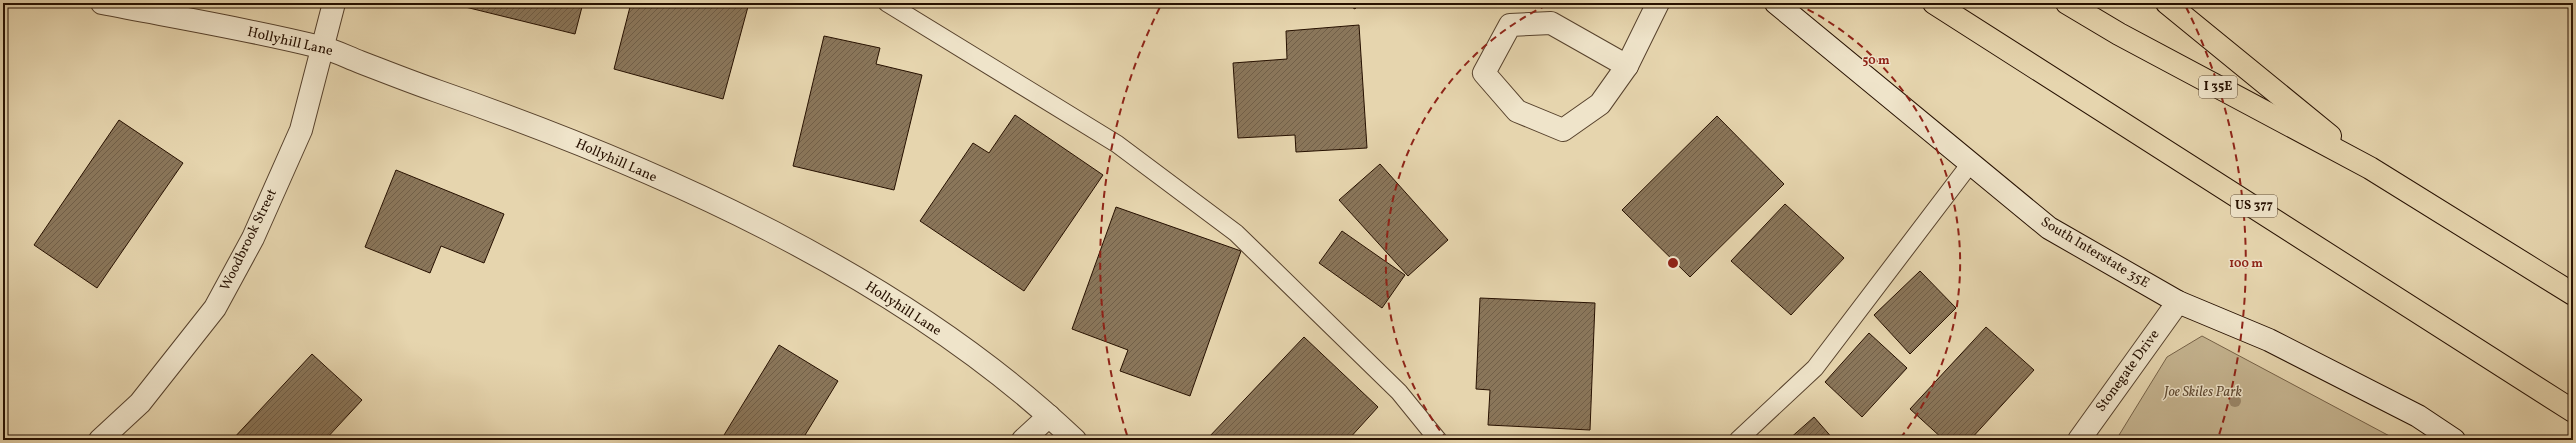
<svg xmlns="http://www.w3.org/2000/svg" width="2576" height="443" font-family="Vollkorn,serif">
<defs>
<pattern id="building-hatch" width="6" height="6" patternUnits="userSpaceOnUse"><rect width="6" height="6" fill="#8a765a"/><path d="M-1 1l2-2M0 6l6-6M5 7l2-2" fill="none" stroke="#715f48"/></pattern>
</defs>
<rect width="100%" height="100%" fill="#e6d5ae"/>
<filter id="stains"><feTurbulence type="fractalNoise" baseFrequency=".005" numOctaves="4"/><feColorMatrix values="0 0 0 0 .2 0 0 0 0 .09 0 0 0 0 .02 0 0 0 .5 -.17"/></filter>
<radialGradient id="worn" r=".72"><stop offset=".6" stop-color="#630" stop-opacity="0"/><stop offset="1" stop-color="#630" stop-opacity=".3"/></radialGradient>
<polygon fill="#c5b490" stroke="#766248" points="2202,336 2397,440 2116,440 2167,357"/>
<g fill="url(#building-hatch)" stroke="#261000">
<polygon points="449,3 583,3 575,34"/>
<polygon points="631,3 749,3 723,99 614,69"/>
<polygon points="1345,3 1359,3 1355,9"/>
<polygon points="1359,25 1367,148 1296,152 1295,135 1238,138 1233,63 1287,59 1286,31"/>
<polygon points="824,36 880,48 876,64 922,75 894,190 793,166"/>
<polygon points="1015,115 1103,175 1024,291 920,221 973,143 989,153"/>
<polygon points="1717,116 1784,184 1690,277 1622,210"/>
<polygon points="119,120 183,163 97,288 34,245"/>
<polygon points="1380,164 1448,240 1408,276 1339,200"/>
<polygon points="396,170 504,214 484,263 441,246 430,273 365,247"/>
<polygon points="1785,204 1844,258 1791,315 1731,261"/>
<polygon points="1116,207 1241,251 1190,396 1120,371 1128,350 1072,329"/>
<polygon points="1342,231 1405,275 1382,308 1319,263"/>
<polygon points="1920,271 1956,308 1910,354 1874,315"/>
<polygon points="1480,298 1595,303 1590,430 1488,425 1490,390 1476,389"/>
<polygon points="1986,327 2034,370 1970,440 1944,440 1910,409"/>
<polygon points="1869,333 1907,368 1862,417 1825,382"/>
<polygon points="1304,337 1378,407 1348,440 1210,440 1208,438"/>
<polygon points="779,345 838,381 802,440 721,440"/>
<polygon points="312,354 362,400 325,440 232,440"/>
<polygon points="1814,417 1834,440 1788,440"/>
</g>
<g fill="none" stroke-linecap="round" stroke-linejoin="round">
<g stroke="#56412c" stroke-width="19">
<g id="lane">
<polyline points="887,3 1117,144 1236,233 1399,392 1438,440"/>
<polyline points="1738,440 1815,368 1970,164"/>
</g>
</g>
<g stroke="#56412c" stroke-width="24">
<g id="street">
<path d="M102,3C174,17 248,29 320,47C334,50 347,57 360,62C386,72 411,82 437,91C659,168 903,276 1075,440"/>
<polygon points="1551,23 1627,66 1600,104 1563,130 1517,111 1484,73 1510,25"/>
<polyline points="1627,66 1658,3"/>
<polyline points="100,440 140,403 215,308 253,238 301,130 334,3"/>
<polyline points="1023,440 1049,416"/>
<polyline points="2079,440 2178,302"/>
</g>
</g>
<g stroke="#261000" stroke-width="24">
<polyline id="secondary" points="1776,3 2049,228 2178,302 2269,340 2418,416 2454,440"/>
</g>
<g stroke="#261000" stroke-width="24">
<g id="highway">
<polyline points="1934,3 2573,411"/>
<polyline points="2067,3 2119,34 2370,168 2573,294"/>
<polyline points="2167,3 2330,136"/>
</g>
</g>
<use href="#lane" stroke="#efe4ca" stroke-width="17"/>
<use href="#street" stroke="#efe4ca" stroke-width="22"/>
<use href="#secondary" stroke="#efe4ca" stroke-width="22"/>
<use href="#highway" stroke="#e6d5ae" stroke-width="22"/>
</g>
<circle fill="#9b886a" cx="2235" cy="401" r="6"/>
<g fill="none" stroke="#8f2418" stroke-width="2" stroke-dasharray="7 5">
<path d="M1447 440A287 287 0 0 1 1549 4M1797 4A287 287 0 0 1 1899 440"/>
<path d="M1127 435A573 573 0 0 1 1160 7M2186 7A573 573 0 0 1 2219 435"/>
</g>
<g text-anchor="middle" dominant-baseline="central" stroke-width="3" stroke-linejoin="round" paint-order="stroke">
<g fill="#efe4ca" stroke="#62503d" stroke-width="1">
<rect x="2199" y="76" width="38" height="22" rx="3"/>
<rect x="2231" y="195" width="46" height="22" rx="3"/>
</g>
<g font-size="13" font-weight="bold" fill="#261000">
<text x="2218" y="87">I 35E</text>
<text x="2254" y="206">US 377</text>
</g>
<g font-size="14" fill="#261000" stroke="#efe4ca">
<text transform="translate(290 42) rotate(13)">Hollyhill Lane</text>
<text transform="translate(616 161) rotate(24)">Hollyhill Lane</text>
<text transform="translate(249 240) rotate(-64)">Woodbrook Street</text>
<text transform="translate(2095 253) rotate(31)">South Interstate 35E</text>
<text transform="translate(903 309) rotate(33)">Hollyhill Lane</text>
<text transform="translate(2128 371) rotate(-54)">Stonegate Drive</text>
</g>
<g font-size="14" font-style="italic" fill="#5e4932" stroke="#efe4ca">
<text x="2203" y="392">Joe Skiles Park</text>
</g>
</g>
<circle cx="1673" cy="263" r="6" fill="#8f2418" stroke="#efe4ca" stroke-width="2"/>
<g font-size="12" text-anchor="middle" font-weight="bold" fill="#8f2418" stroke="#efe4ca" stroke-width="3" stroke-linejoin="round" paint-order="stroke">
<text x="1876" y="64">50 m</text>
<text x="2246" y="267">100 m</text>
</g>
<rect width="2576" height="443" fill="none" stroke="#e6d5ae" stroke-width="16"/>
<rect x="4" y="4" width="2568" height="435" fill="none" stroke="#261000" stroke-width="2"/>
<rect x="8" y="8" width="2560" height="427" fill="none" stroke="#261000"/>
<rect width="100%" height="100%" filter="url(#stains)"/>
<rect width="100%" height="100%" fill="url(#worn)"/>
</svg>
